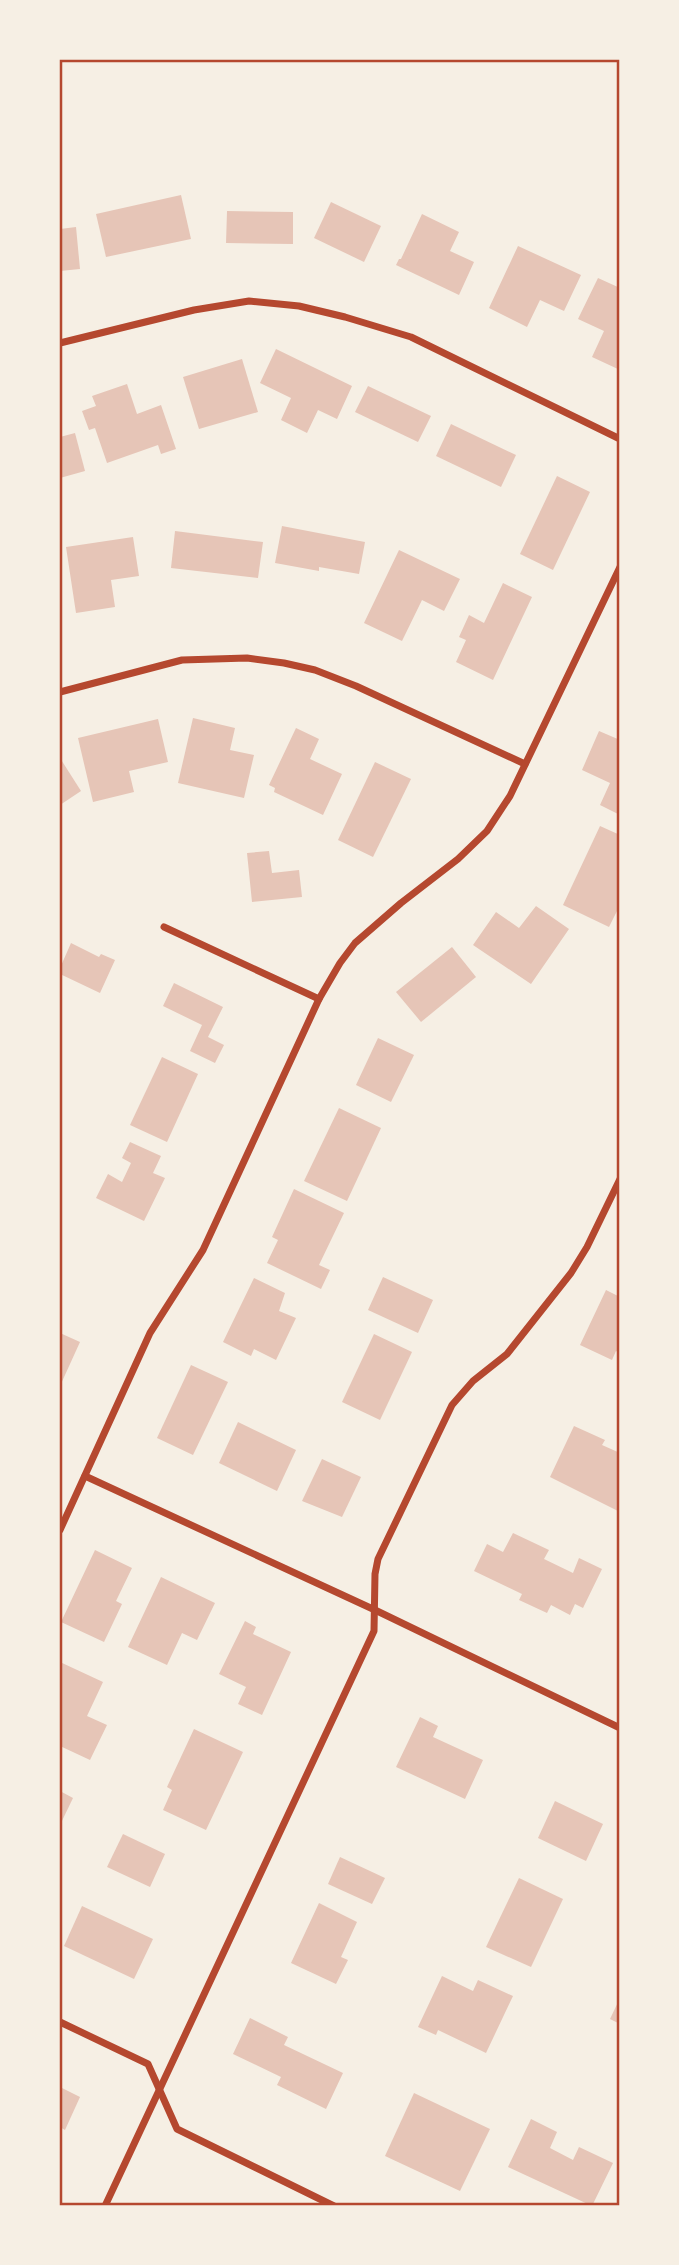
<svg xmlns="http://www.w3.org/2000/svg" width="679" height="2265" font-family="'Noto Sans',sans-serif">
<rect width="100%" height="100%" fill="#f6efe4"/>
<g fill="#e6c5b7">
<polygon points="181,195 191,239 106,257 96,214"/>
<polygon points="331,202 381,226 364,262 314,238"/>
<polygon points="227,211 293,212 293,244 226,243"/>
<polygon points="422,214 459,232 450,251 474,262 459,295 396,265 399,259 401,259"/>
<polygon points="76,227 80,269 60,271 60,229"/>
<polygon points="518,246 581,275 564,311 540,300 527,327 489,308"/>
<polygon points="598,278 620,288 618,294 620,295 620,370 592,357 604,331 578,319"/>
<polygon points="276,349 352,386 337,419 318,410 307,433 281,420 291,398 260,383"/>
<polygon points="242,359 258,412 199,429 183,377"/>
<polygon points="127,384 137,414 161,405 176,449 161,454 158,445 107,463 95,428 89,430 82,411 96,406 92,396"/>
<polygon points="368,386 431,416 418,442 355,412"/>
<polygon points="451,424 516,455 501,487 436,456"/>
<polygon points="75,433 85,471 60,478 60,437"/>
<polygon points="557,476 590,492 553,570 520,554"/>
<polygon points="282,526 365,542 359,574 319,567 319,571 275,563"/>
<polygon points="175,531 263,542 258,578 171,568"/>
<polygon points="133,537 139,576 111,580 115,607 76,613 66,547"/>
<polygon points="399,550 460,579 444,611 422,600 402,641 364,623"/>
<polygon points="503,583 532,597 493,680 456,662 466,640 459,637 469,615 484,623"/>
<polygon points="193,718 235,728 230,750 254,755 244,798 178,783"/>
<polygon points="158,719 168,762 129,771 134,792 93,802 78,738"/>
<polygon points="296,728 319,739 310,759 342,774 323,815 274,792 275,788 269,785"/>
<polygon points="599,731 620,740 620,815 600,805 610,783 582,770"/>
<polygon points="60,758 81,791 60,805"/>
<polygon points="375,762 411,779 373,857 338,840"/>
<polygon points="600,826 620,835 620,905 609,927 563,905"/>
<polygon points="269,851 272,873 299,870 302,897 252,902 247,853"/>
<polygon points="536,906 569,929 531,984 473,945 496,912 519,928"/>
<polygon points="71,943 99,957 101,954 115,960 100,993 60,974 60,968"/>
<polygon points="452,947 476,977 421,1022 396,992"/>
<polygon points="174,983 223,1007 208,1037 224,1045 215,1063 190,1051 202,1025 163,1006"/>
<polygon points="378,1038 414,1055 391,1102 356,1085"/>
<polygon points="162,1057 198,1074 167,1142 130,1125"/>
<polygon points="339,1108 381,1128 347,1201 304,1181"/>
<polygon points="130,1142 161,1156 153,1173 165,1178 144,1221 96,1198 108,1174 122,1182 131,1163 122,1158"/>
<polygon points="294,1189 344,1213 319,1265 330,1270 321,1289 267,1263 278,1240 272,1237"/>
<polygon points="383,1277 433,1300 418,1333 368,1310"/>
<polygon points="254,1278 285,1293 279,1311 296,1318 276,1360 254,1349 251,1356 223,1342"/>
<polygon points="606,1290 620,1297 620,1353 616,1351 612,1360 580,1345"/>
<polygon points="60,1333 80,1342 60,1386"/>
<polygon points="374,1334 412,1352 380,1420 342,1402"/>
<polygon points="191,1365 228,1382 193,1455 157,1438"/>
<polygon points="238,1422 296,1450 277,1491 219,1463"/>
<polygon points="574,1426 605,1440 602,1445 620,1453 620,1512 550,1477"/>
<polygon points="322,1459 361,1477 342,1517 302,1501"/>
<polygon points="513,1533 549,1550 544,1559 573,1573 579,1558 602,1569 583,1608 575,1604 570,1615 551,1605 547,1613 519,1600 522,1594 474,1571 487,1544 503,1552"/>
<polygon points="95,1550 132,1568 116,1601 122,1604 104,1642 61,1622"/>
<polygon points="161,1577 215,1603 197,1640 182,1633 167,1665 128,1647"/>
<polygon points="245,1621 256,1627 253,1634 291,1652 262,1715 238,1704 246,1687 219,1674"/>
<polygon points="60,1662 103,1682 87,1716 107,1725 90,1760 60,1746"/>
<polygon points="420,1717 438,1726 433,1737 483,1760 465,1799 396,1767"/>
<polygon points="194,1729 243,1752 206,1830 163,1810 172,1790 167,1787"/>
<polygon points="60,1791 73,1798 60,1825"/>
<polygon points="555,1801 603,1824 586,1861 538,1838"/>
<polygon points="123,1834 165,1854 150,1887 107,1867"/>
<polygon points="340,1857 385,1878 372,1904 328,1884"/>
<polygon points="519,1878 563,1899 531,1967 486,1947"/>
<polygon points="319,1903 357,1922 341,1957 348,1960 336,1984 291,1963"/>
<polygon points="82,1906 153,1939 134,1979 64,1946"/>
<polygon points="442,1976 473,1991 478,1980 513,1996 486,2053 438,2030 436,2035 418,2027"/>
<polygon points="620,1998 620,2024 610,2019"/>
<polygon points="250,2018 288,2037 284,2045 343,2073 326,2109 277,2085 281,2077 233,2054"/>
<polygon points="60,2087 80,2097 65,2130 60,2127"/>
<polygon points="414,2093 490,2129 460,2191 385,2156"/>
<polygon points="531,2119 557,2132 550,2148 573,2160 579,2147 613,2163 592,2206 508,2167"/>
</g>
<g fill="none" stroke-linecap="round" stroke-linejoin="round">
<g stroke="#b5482f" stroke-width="7">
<polyline points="60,343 194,310 249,301 299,306 345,317 411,337 620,439"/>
<polyline points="60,692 182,660 247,658 284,663 315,670 356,686 525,764"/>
<polyline points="164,927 319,999"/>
<polyline points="85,1476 375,1610 620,1728"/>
<polyline points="60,1530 150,1333 203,1250 319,999 340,963 355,943 401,903 458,859 487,831 510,796 620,567"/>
<polyline points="60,2022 148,2064 177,2129 334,2206"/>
<polyline points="105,2206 374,1631 375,1574 378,1559 452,1405 473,1381 507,1354 571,1273 587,1247 620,1179"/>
</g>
</g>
<rect width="679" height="2265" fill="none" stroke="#f6efe4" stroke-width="122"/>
<rect x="61" y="61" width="557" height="2143" fill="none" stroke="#b5482f" stroke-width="2.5"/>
</svg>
